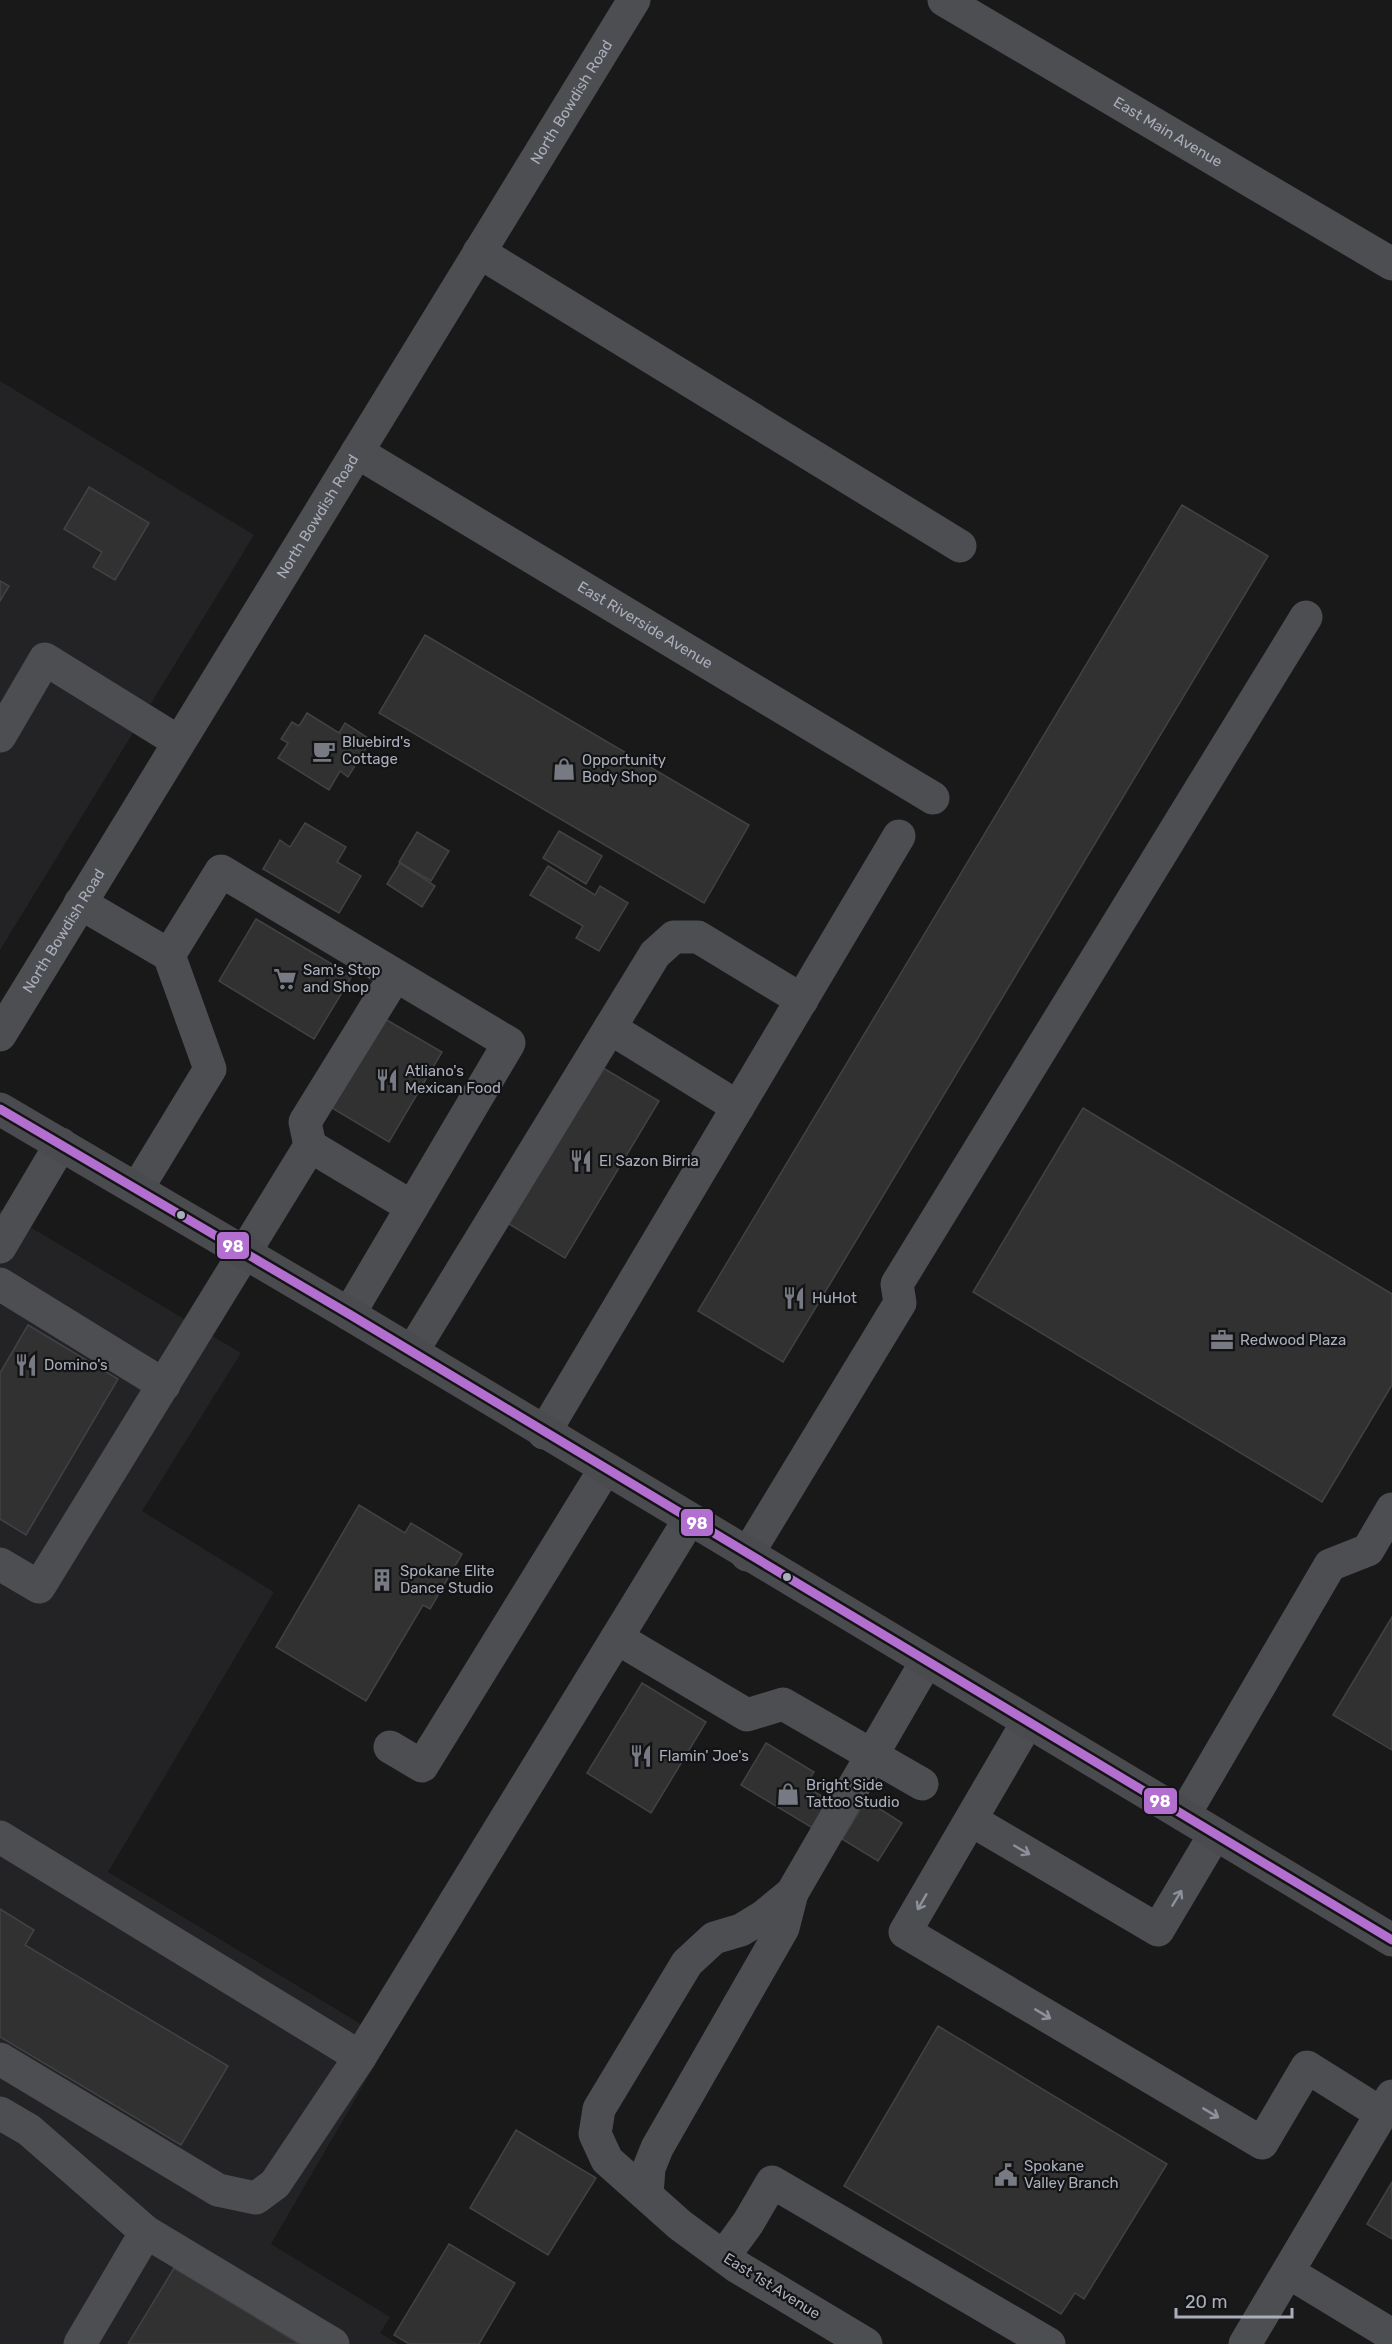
<svg xmlns="http://www.w3.org/2000/svg" width="1392" height="2344" font-family="Rubik,sans-serif">
<rect width="100%" height="100%" fill="#191919"/>
<g fill="#232325">
<polygon points="0,381 254,535 0,950"/>
<polygon points="0,1209 241,1353 142,1511 274,1592 108,1872 389,2041 271,2244 390,2317 380,2333 398,2344 0,2344"/>
</g>
<g fill="#313131" stroke="#414245" stroke-width="1.5">
<polygon points="89,487 149,523 115,580 93,567 102,552 64,529"/>
<polygon points="1182,505 1268,556 783,1362 698,1311"/>
<polygon points="0,581 9,586 0,601"/>
<polygon points="425,635 749,825 704,903 379,713"/>
<polygon points="307,713 339,733 345,723 371,740 348,777 340,771 329,790 278,758 288,743 281,739 292,722 299,726"/>
<polygon points="305,823 346,847 337,862 361,876 339,913 263,869 280,840 290,847"/>
<polygon points="559,831 602,856 586,884 543,858"/>
<polygon points="417,832 449,851 431,881 399,862"/>
<polygon points="400,863 435,886 422,907 387,884"/>
<polygon points="548,866 595,895 600,886 628,903 599,951 576,938 583,926 530,895"/>
<polygon points="256,919 352,976 314,1039 219,981"/>
<polygon points="385,1019 442,1052 389,1142 332,1108"/>
<polygon points="598,1065 659,1101 565,1258 504,1221"/>
<polygon points="1083,1108 1392,1294 1392,1385 1322,1502 973,1292"/>
<polygon points="28,1325 118,1379 26,1535 0,1519 0,1373"/>
<polygon points="359,1505 405,1533 411,1523 462,1554 430,1609 423,1605 366,1701 276,1647"/>
<polygon points="1392,1617 1392,1750 1333,1715"/>
<polygon points="642,1683 706,1722 651,1813 587,1773"/>
<polygon points="766,1743 814,1772 805,1786 832,1802 816,1830 741,1785"/>
<polygon points="866,1800 902,1823 878,1861 842,1839"/>
<polygon points="0,1909 34,1930 25,1945 228,2066 181,2145 0,2037"/>
<polygon points="938,2026 1167,2164 1084,2299 1075,2293 1061,2314 844,2186"/>
<polygon points="516,2130 596,2178 548,2255 470,2208"/>
<polygon points="1392,2182 1392,2239 1367,2224"/>
<polygon points="449,2244 515,2283 479,2344 409,2344 394,2335"/>
<polygon points="174,2268 300,2344 128,2344"/>
</g>
<g fill="none" stroke-linecap="round" stroke-linejoin="round">
<g stroke="#4d4e52" stroke-width="33">
<path id="s1" d="M944,0L1392,264"/>
<polyline points="479,252 960,546"/>
<path id="s2" d="M357,452L933,798"/>
<polyline points="0,736 45,659 179,742"/>
<polyline points="80,903 169,955 210,1069 137,1189"/>
<polyline points="169,955 221,871 509,1043 349,1314"/>
<polyline points="610,1028 738,1107"/>
<path id="s3" d="M0,1035L634,0"/>
<polyline points="310,1146 412,1207"/>
<polyline points="0,1247 61,1144"/>
<polyline points="0,1284 164,1385"/>
<polyline points="412,1352 655,954 674,937 698,937 802,1000"/>
<polyline points="544,1433 899,836"/>
<polyline points="747,1555 900,1303 897,1284 1306,617"/>
<polyline points="0,1564 39,1587 310,1146 305,1122 395,976"/>
<polyline points="617,1638 747,1715 783,1704 922,1784"/>
<polyline points="1027,1723 905,1932 1262,2143 1307,2067 1382,2114"/>
<polyline points="390,1747 422,1766 605,1469"/>
<polyline points="1184,1815 1330,1565 1368,1550 1392,1509"/>
<polyline points="971,1820 1158,1930 1215,1834"/>
<polyline points="0,1837 360,2057 689,1520"/>
<polyline points="0,2059 218,2190 256,2198 275,2184 360,2057"/>
<polyline points="0,2113 29,2130 146,2232 333,2344"/>
<polyline points="647,2195 649,2168 657,2148 783,1928 792,1893"/>
<polyline points="724,2256 748,2223 772,2182 1049,2344"/>
<polyline points="1288,2272 1392,2335"/>
<polyline points="80,2344 146,2232"/>
<polyline points="866,2344 736,2266 680,2225 607,2160 595,2134 599,2109 687,1963 714,1938 741,1930 764,1916 792,1893 926,1662"/>
<polyline points="1245,2344 1392,2096"/>
</g>
<polyline stroke="#4a4b4e" stroke-width="33" points="0,1109 349,1314 1392,1940"/>
<g stroke="#131315" stroke-width="14">
<polyline id="bus-1" points="0,1109 349,1314 1392,1940"/>
</g>
<use href="#bus-1" stroke="#b36fd0" stroke-width="9"/>
</g>
<defs><path id="oneway-shaft" d="M-6 0H5M1.5-3L5.5 0L1.5 3" fill="none" stroke-width="1.6" stroke-linecap="round" stroke-linejoin="round" transform="scale(1.5)"/></defs>
<g stroke="#8d919b">
<use href="#oneway-shaft" transform="translate(1022 1850) rotate(30)"/>
<use href="#oneway-shaft" transform="translate(1177 1898) rotate(-59)"/>
<use href="#oneway-shaft" transform="translate(922 1902) rotate(120)"/>
<use href="#oneway-shaft" transform="translate(1043 2014) rotate(31)"/>
<use href="#oneway-shaft" transform="translate(1211 2113) rotate(31)"/>
</g>
<defs>
<g id="cafe-bare" transform="scale(1.8)"><path d="M-5.5-4.5H6V0H3Q3 3.5 0 3.5H-2.5Q-5.5 3.5-5.5 0ZM3-3.2v2h1.7v-2ZM-6 4.5H4V6H-6Z" fill="#777a82" stroke="#131315" stroke-width="2.5" paint-order="stroke"/></g>
<g id="shop-bare" transform="scale(1.8)"><path d="M-5-2.5h2.3a2.7 3.5 0 0 1 5.4 0H5L5.5 6h-11ZM-1.5-2.5h3a1.5 2.3 0 0 0-3 0Z" fill="#777a82" stroke="#131315" stroke-width="2.5" paint-order="stroke"/></g>
<g id="supermarket-bare" transform="scale(1.8)"><path d="M-6-5.5h2.5l.6 2H6L4.5 2H-2.5L-4.4-4H-6ZM-1.5 3.2a1.3 1.3 0 1 0 .1 0ZM3 3.2a1.3 1.3 0 1 0 .1 0Z" fill="#777a82" stroke="#131315" stroke-width="2.5" paint-order="stroke"/></g>
<g id="restaurant-bare" transform="scale(1.8)"><path d="M-5-6h1v4h1v-4h1v4h1v-4h1v5L-1.5 .5V6h-2V.5L-5-1ZM5-6V6H3V1.5H1.5Q1.5-4 5-6Z" fill="#777a82" stroke="#131315" stroke-width="2.5" paint-order="stroke"/></g>
<g id="office-bare" transform="scale(1.8)"><path d="M-6-3h4V-5.5h4V-3h4V5H-6ZM-1-4.5V-3h2v-1.5ZM-6 0V1H6V0Z" fill="#777a82" stroke="#131315" stroke-width="2.5" paint-order="stroke"/></g>
<g id="building-bare" transform="scale(1.8)"><path d="M-4-6H4V6H1V3H-1V6H-4ZM-2.5-4.3h1.7v1.8h-1.7ZM.8-4.3h1.7v1.8H.8ZM-2.5-1h1.7V.8h-1.7ZM.8-1h1.7V.8H.8Z" fill="#777a82" stroke="#131315" stroke-width="2.5" paint-order="stroke"/></g>
<g id="civic-bare" transform="scale(1.8)"><path d="M-.6-6.5H3V-4.5H.6V-3L4-1V1h2V6H-6V1h2V-1L-.6-3ZM-1.2 2.5V6h2.4V2.5Z" fill="#777a82" stroke="#131315" stroke-width="2.5" paint-order="stroke"/></g>
</defs>
<g fill-rule="evenodd">
<use href="#cafe-bare" x="324" y="751"/>
<use href="#shop-bare" x="564" y="769"/>
<use href="#supermarket-bare" x="285" y="979"/>
<use href="#restaurant-bare" x="387" y="1080"/>
<use href="#restaurant-bare" x="581" y="1161"/>
<use href="#restaurant-bare" x="794" y="1298"/>
<use href="#office-bare" x="1222" y="1340"/>
<use href="#restaurant-bare" x="26" y="1365"/>
<use href="#building-bare" x="382" y="1580"/>
<use href="#restaurant-bare" x="641" y="1756"/>
<use href="#shop-bare" x="788" y="1794"/>
<use href="#civic-bare" x="1006" y="2175"/>
</g>
<g fill="#a9aeba" stroke="#131315" stroke-width="2">
<circle cx="181" cy="1215" r="5"/>
<circle cx="787" cy="1577" r="5"/>
</g>
<g text-anchor="middle" dominant-baseline="central" stroke-width="4.5" stroke-linejoin="round" paint-order="stroke">
<g font-size="15" fill="#a9aeba" stroke="#131315">
<text stroke="none"><textPath href="#s3" startOffset="1094">North Bowdish Road</textPath></text>
<text stroke="none"><textPath href="#s1" startOffset="260">East Main Avenue</textPath></text>
<text stroke="none"><textPath href="#s3" startOffset="608">North Bowdish Road</textPath></text>
<text stroke="none"><textPath href="#s2" startOffset="336">East Riverside Avenue</textPath></text>
<text stroke="none"><textPath href="#s3" startOffset="122">North Bowdish Road</textPath></text>
<text transform="translate(772 2286) rotate(32)">East 1st Avenue</text>
</g>
<g font-size="15" fill="#a9aeba" stroke="#131315" text-anchor="start">
<text x="342" y="742">Bluebird's<tspan x="342" dy="17">Cottage</tspan></text>
<text x="582" y="760">Opportunity<tspan x="582" dy="17">Body Shop</tspan></text>
<text x="303" y="970">Sam's Stop<tspan x="303" dy="17">and Shop</tspan></text>
<text x="405" y="1071">Atliano's<tspan x="405" dy="17">Mexican Food</tspan></text>
<text x="599" y="1161">El Sazon Birria</text>
<text x="812" y="1298">HuHot</text>
<text x="1240" y="1340">Redwood Plaza</text>
<text x="44" y="1365">Domino's</text>
<text x="400" y="1571">Spokane Elite<tspan x="400" dy="17">Dance Studio</tspan></text>
<text x="659" y="1756">Flamin' Joe's</text>
<text x="806" y="1785">Bright Side<tspan x="806" dy="17">Tattoo Studio</tspan></text>
<text x="1024" y="2166">Spokane<tspan x="1024" dy="17">Valley Branch</tspan></text>
</g>
</g>
<g stroke="#131315" stroke-width="2">
<rect x="216" y="1231" width="34" height="29" rx="6" fill="#b36fd0"/>
<rect x="680" y="1508" width="34" height="29" rx="6" fill="#b36fd0"/>
<rect x="1143" y="1787" width="35" height="28" rx="6" fill="#b36fd0"/>
</g>
<g font-size="16" text-anchor="middle" font-weight="bold" fill="#fff">
<text x="233" y="1252">98</text>
<text x="697" y="1529">98</text>
<text x="1160" y="1807">98</text>
</g>
<path d="M1176 2308v9h116v-9" fill="none" stroke="#a9aeba" stroke-width="3"/>
<text x="1185" y="2308" font-size="18" fill="#a9aeba" stroke="#131315" stroke-width="4.5" paint-order="stroke">20 m</text>
</svg>
